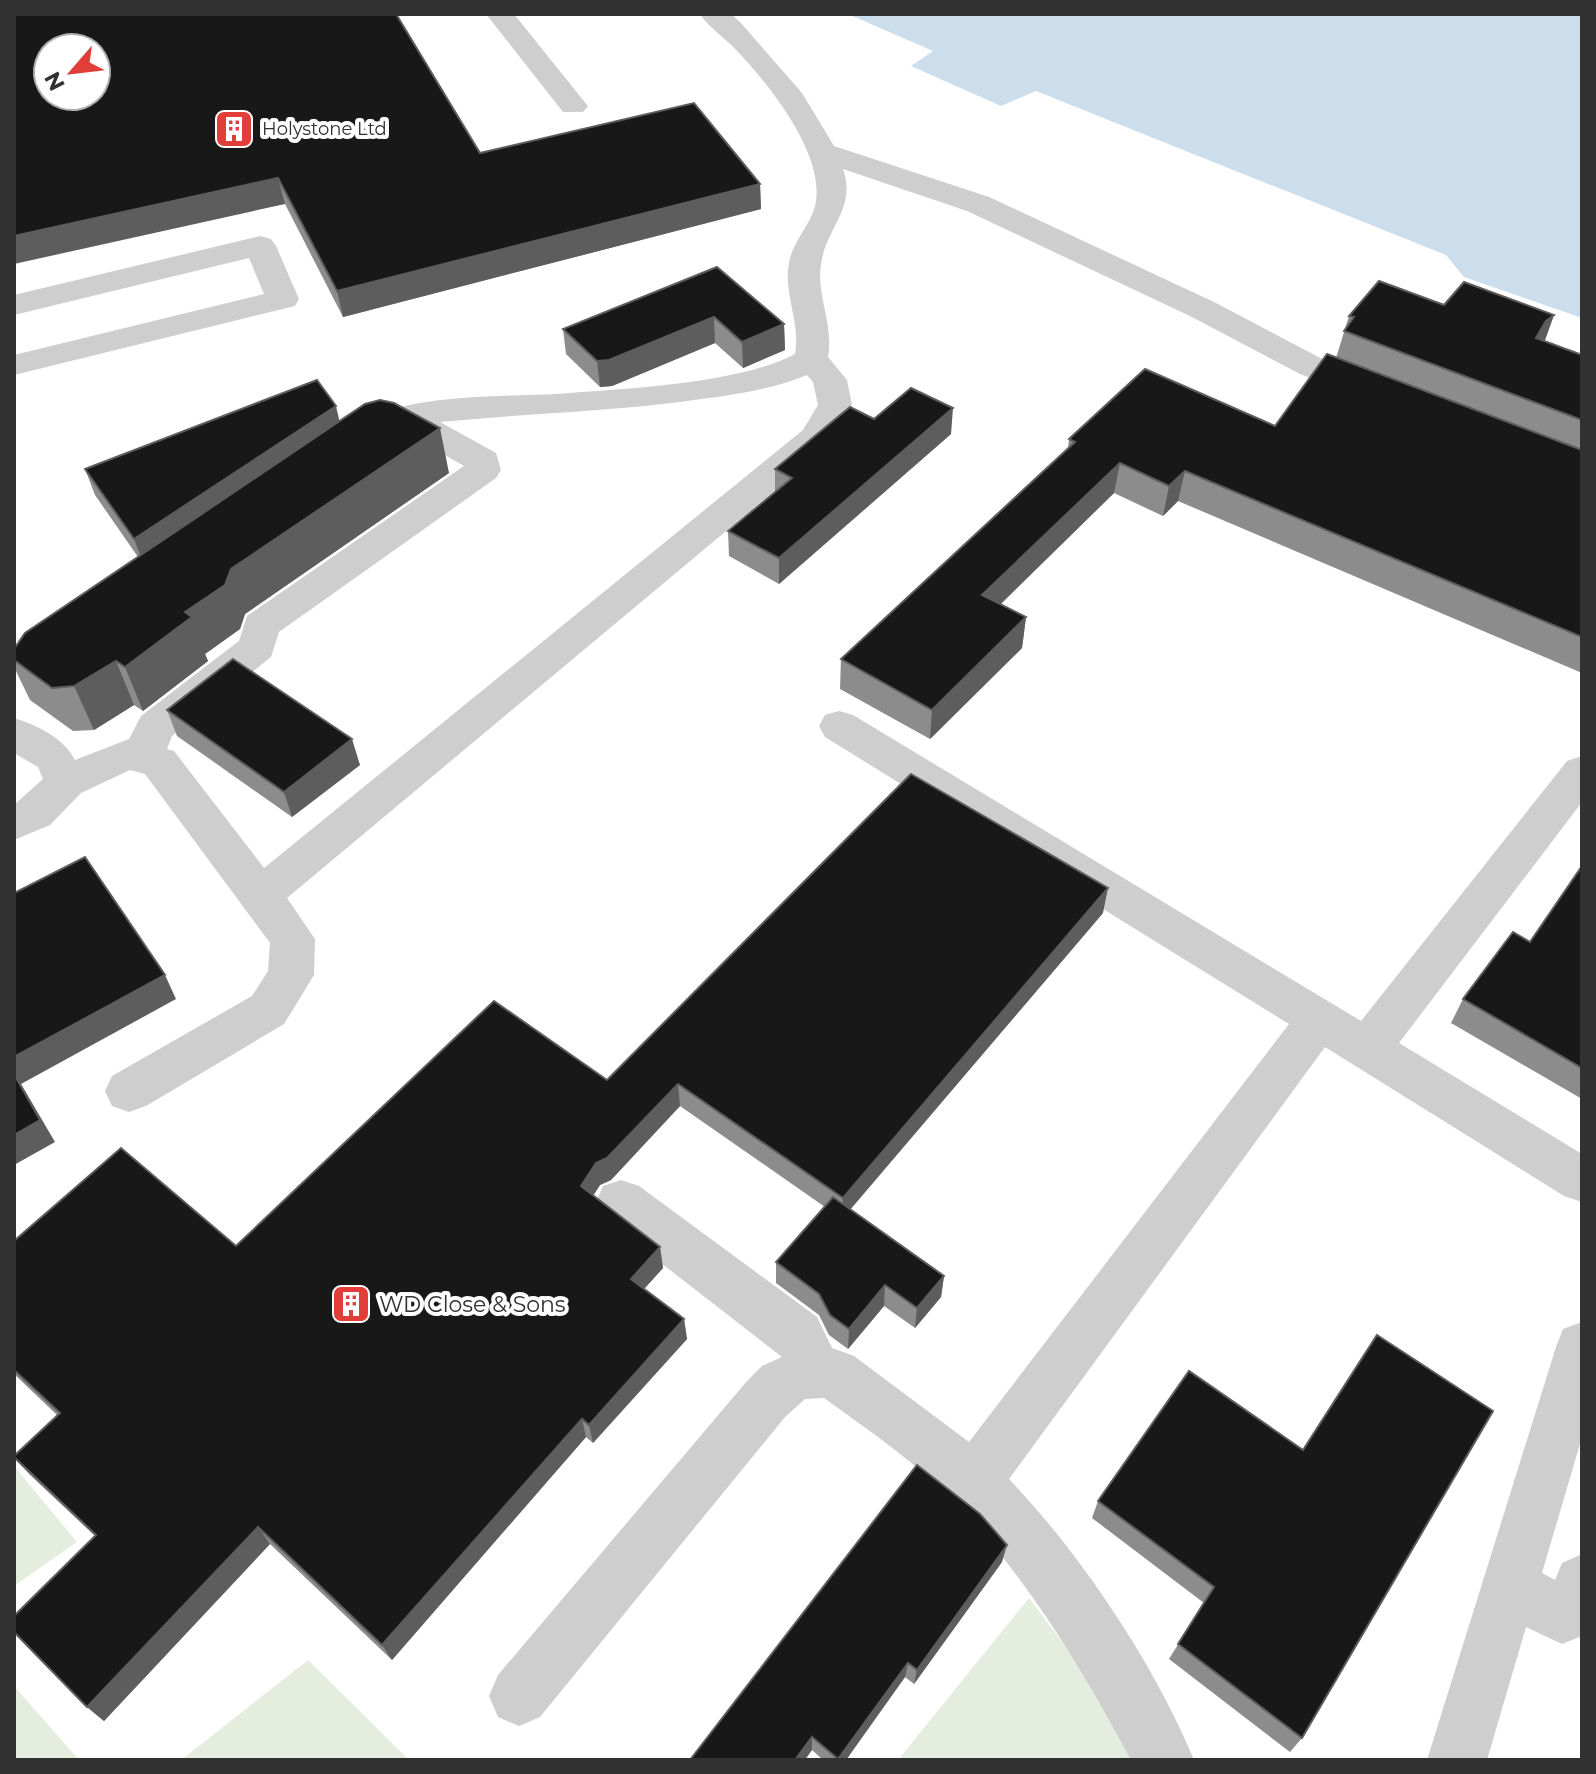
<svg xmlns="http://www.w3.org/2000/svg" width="1596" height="1774" font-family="Montserrat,sans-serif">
<rect width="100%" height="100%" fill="#fff"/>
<g fill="#e5eddf">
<polygon points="14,1466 77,1542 14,1586"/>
<polygon points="1029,1598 1151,1760 898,1760"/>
<polygon points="308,1660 409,1760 181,1760"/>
<polygon points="14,1686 79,1760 14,1760"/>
</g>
<polygon fill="#ccddec" points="848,14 1582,14 1582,318 1464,277 1446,255 1036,91 1001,106 911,66 933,51"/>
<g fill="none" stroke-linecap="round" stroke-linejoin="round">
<g fill="#cecece" fill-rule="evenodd">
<polygon points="486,14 514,14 583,100 588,106 583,112 563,112"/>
<path d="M700,14H731L740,22L802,93L834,146L989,197L1214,302L1324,360L1383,382L1388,390L1383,398L1371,401L1300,374L1190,316L967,211L843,169C857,208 826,228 821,264C816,295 834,325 828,357L847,380L852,405L829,445L287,898L315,939L314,975L284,1024L146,1106L129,1112L112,1106L105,1091L112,1076L252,996L268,971L270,943L145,774L130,770L81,793L50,825L14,840V805L43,779L38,767L14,753V718C37,725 64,738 75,760L129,739L141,716L239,641L247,616L464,466L403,431C384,439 373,451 351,445L346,437C376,392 506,397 556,394C622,389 739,384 795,354C801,323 783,293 789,263C793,240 813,223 816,201C823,153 771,87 739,53C727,39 710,29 700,14ZM807,375L813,382L818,405L803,430L264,868L174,751L167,749L172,736L271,657L279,632L496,478L501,470L496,453L440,422C520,414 600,412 680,402C723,396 766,392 807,375Z"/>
<polygon points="260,236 271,239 276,246 299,299 295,306 14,375 14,355 264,294 249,258 14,315 14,295"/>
<path d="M839,711L853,715L1361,1021L1567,761L1582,756V802L1399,1043L1582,1154V1202L1564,1196L1325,1047L1009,1479C1080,1553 1155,1665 1194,1760H1131C1082,1669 1029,1580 957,1505C918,1464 870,1431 824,1398L805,1399L785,1417L540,1717L519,1726L498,1717L489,1696L498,1675L747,1381L762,1366L782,1357L603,1218L596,1202L603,1186L621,1180L639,1186L817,1317L832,1348L854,1356L969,1442L1289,1024L825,737L819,726L825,715Z"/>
<polygon points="1582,1322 1582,1437 1542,1573 1555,1580 1562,1563 1582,1554 1582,1636 1562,1644 1526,1627 1487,1760 1427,1760 1556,1347 1563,1329"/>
</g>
</g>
<g fill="#8c8c8c">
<polygon points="14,14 480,153 760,184 761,209 343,317 285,204"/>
<polygon points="717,267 784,324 785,350 743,368 715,343 612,386 600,387 566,354 563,329"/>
<polygon points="1444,305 1554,315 1544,341 1582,355 1582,673 1178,501 1163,516 1114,493 1001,604 1026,617 1022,648 930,739 840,689 841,659 1068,448 1069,439 1275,426 1336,358 1349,316"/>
<polygon points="874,419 951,434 779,584 729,556 728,531 775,492 775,469"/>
<polygon points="340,421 449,473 245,614 240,629 205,654 208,661 143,711 134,705 94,730 73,731 30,700 14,667 14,649 138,557 95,495 85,469"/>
<polygon points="167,710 360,765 292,817 177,736"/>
<polygon points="1582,866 1582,1099 1451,1023 1463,999 1530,942"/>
<polygon points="1103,913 850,1210 944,1276 941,1297 915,1328 884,1306 848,1349 829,1335 819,1315 776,1283 776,1262 825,1207 680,1106 611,1180 600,1185 593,1196 660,1247 663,1268 644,1289 684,1319 687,1339 593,1443 586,1437 392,1660 270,1544 104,1721 87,1707 95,1536 30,1475 14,1458 57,1415 14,1374 14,1241 236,1246 607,1080"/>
<polygon points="1189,1371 1302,1738 1290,1752 1169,1659 1204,1603 1092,1518 1098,1501"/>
<polygon points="1002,1562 914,1684 905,1677 846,1760 823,1760 812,1750 690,1760"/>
</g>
<g fill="#5d5d5d">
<polygon points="278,178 285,204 14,264 14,236"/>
<polygon points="760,184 761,209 343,317 337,291"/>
<polygon points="1554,315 1543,346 1536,338 1546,321"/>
<polygon points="714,317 715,343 612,386 600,387 597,361"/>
<polygon points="784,324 785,350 743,368 742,342"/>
<polygon points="336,406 342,432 144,565 134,539"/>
<polygon points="953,408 951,434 779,584 779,558"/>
<polygon points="440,428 449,473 245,614 240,629 205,654 208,661 143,711 125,667 185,612 231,569"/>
<polygon points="1120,463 1114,493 979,625 982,595"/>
<polygon points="1185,471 1178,501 1163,516 1169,486"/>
<polygon points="1026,617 1022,648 930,739 932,710"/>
<polygon points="116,661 134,705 94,730 74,686"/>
<polygon points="352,739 360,765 292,817 284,792"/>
<polygon points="1108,888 1103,913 842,1219 843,1198"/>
<polygon points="165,975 176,999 21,1084 55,1142 14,1165 14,1057"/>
<polygon points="678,1084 680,1106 611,1180 600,1185 585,1208 581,1186 596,1163"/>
<polygon points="660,1247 663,1268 635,1299 631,1279"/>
<polygon points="944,1276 941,1297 915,1328 917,1308"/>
<polygon points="885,1285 884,1306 848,1349 849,1329"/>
<polygon points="684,1319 687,1339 593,1443 589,1425"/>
<polygon points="582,1419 586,1437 392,1660 382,1645"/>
<polygon points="258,1527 270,1544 104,1721 87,1707"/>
<polygon points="1007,1545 1002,1562 914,1684 917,1670"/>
<polygon points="908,1663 905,1677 846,1760 838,1760"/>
<polygon points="812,1737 812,1750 805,1760 795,1760"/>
</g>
<g fill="#181818" stroke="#5d5d5d" stroke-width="2" fill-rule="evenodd">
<path d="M14,14H396L480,153L694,103L760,184L337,291L278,178L14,236ZM48,48H96V96H48Z"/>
<polygon points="717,267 784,324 742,342 714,317 609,360 597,361 563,329"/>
<polygon points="1379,281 1444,305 1464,282 1554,315 1546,321 1536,338 1582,355 1582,420 1344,331 1354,317 1349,316"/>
<polygon points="1327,354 1582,450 1582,637 1185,471 1169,486 1120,463 982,595 1026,617 932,710 841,659 1075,442 1069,439 1145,369 1275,426"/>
<polygon points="317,380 336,406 134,539 85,469"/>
<polygon points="911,388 953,408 779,558 728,531 792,478 775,469 850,407 874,419"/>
<polygon points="380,400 394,403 440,428 231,569 225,585 185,612 192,617 125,667 116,661 74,686 52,688 14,660 14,649 25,633 365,404"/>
<polygon points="233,659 352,739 284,792 167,710"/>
<polygon points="911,774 1108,888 843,1198 678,1084 607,1158 596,1163 581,1186 660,1247 631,1279 684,1319 589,1425 582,1419 382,1645 258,1527 87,1707 14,1632 14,1616 96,1535 14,1457 14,1456 60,1413 14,1370 14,1241 121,1148 236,1246 494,1001 607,1080"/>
<polygon points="85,857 165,975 14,1057 14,893"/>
<polygon points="1582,866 1582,1068 1463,999 1513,932 1530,942"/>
<polygon points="14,1074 40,1120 14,1135"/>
<polygon points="833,1197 944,1276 917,1308 885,1285 849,1329 830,1315 819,1294 776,1262"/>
<polygon points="1377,1335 1493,1411 1302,1738 1178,1644 1214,1587 1098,1501 1189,1371 1303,1450"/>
<polygon points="917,1465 980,1514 1007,1545 917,1670 908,1663 838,1759 812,1737 795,1760 690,1760"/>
</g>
<defs>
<g id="building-square" transform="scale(2)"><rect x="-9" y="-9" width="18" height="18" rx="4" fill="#e13e3a" stroke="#fff"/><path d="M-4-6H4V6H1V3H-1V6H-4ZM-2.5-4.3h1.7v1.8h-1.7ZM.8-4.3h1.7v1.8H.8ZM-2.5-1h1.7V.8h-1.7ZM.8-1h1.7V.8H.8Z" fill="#fff"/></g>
</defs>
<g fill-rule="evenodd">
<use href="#building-square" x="234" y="129"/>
<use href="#building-square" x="351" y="1304"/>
</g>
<g text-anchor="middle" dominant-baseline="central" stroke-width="8" stroke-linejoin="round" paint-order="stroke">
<g font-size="18" fill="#313131" stroke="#fff" text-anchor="start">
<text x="262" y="129">Holystone Ltd</text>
</g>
<g font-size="22" fill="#313131" stroke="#fff" text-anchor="start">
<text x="379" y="1304">WD Close &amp; Sons</text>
</g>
</g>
<rect width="1596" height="1774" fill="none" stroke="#313131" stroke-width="32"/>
<g transform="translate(72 72) rotate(242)"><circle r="38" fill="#ffffff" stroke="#adadad" stroke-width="2"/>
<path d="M0-6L14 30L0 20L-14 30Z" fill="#e13e3a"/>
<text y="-12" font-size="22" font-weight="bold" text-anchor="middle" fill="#313131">N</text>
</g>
</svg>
